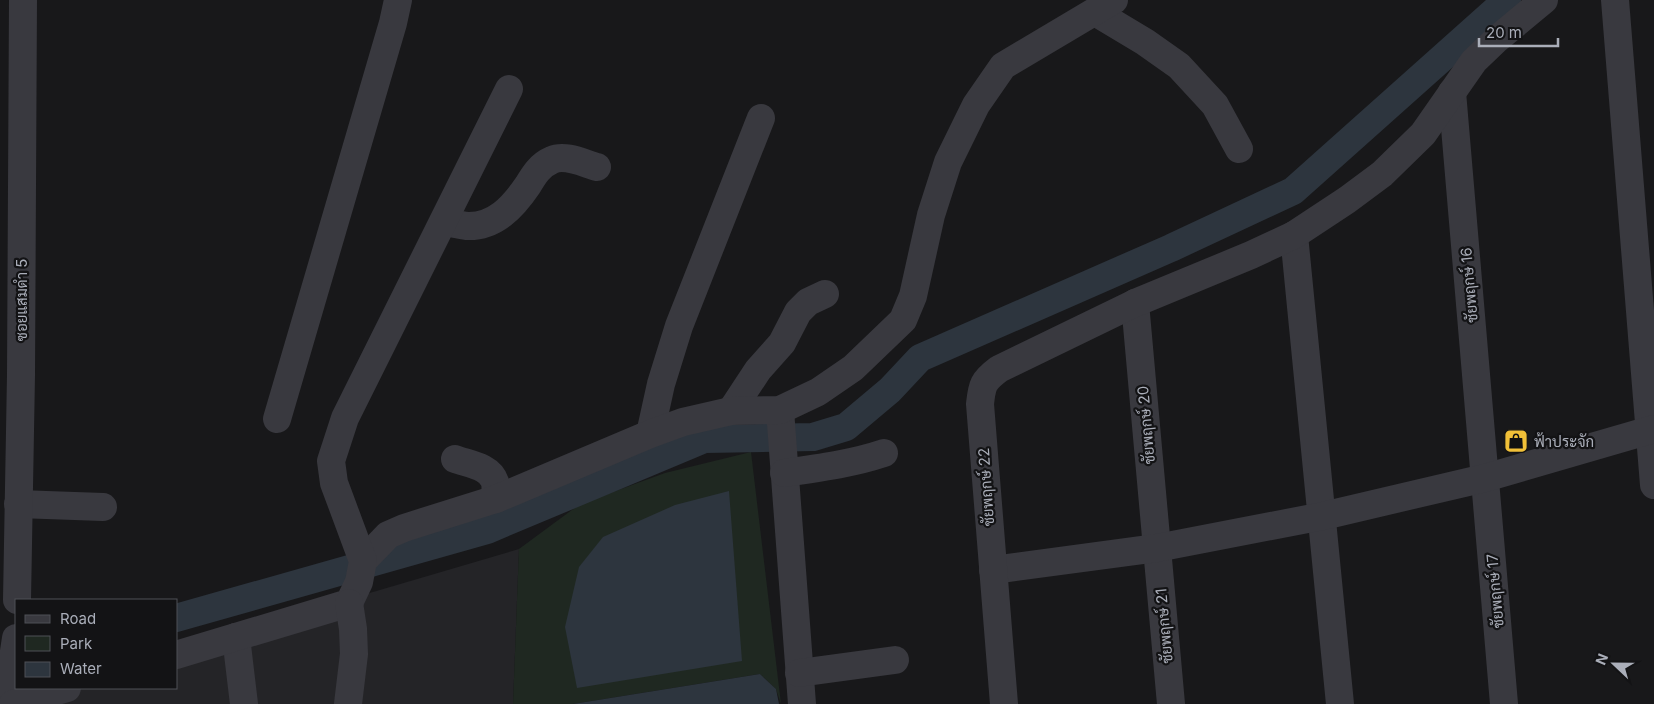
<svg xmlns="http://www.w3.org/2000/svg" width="1654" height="704" font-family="Inter,Sarabun,sans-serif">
<rect width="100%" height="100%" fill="#18181a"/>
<polygon fill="#242427" points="519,549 513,704 0,704 48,688 176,688 176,650"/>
<polygon fill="#1f2821" points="751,452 781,704 776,689 760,674 573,704 513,704 519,549 580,504 665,473"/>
<g fill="#2d353e">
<polygon points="729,491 742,661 577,688 565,627 579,567 603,537 675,505"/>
<polygon points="760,674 776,689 779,704 573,704"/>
</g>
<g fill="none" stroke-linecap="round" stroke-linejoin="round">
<polyline stroke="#2d353e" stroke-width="28" points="176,618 487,530 704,439 813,437 846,427 890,390 920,358 1171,248 1293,191 1507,0"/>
<g stroke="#39393f" stroke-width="28">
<polyline points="1615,0 1654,485"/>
<polyline points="1095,12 1145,42 1179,66 1215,105 1239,149"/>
<polyline points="1452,92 1504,704"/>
<path d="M444,222C451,223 459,225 467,226C495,227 513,207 528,185C534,175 540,165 552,160C565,154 583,163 597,167"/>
<polyline points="1294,235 1340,704"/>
<polyline points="1135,303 1171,704"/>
<polyline points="780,410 802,704"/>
<polyline points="731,411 758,370 782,343 798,312 808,302 825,294"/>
<polyline points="277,419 393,23 398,0"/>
<polyline points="650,434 661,384 679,326 761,118"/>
<path d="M455,459C468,464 490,466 495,482C496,487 495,494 496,499"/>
<path d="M784,473C818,468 851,464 884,453"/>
<polyline points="18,504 103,507"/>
<polyline points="363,561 388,535 404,528 496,499 650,434 683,422 731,411 780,410 818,392 853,368 903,320 913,296 931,215 948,162 976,105 1003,66 1114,0"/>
<polyline points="993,570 1157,548 1323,516 1485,478 1654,429"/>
<polyline points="17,600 21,375 23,0"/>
<polyline points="236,637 244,704"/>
<polyline points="176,655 349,603 359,582 363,561 334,483 331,461 345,418 509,89"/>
<polyline points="799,673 895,660"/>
<polyline points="6,704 16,638"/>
<polyline points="13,704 67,688"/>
<polyline points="348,704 354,654 353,629 349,603"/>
<path d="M1004,704L980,404C982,385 983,381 999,369L1135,303L1251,255L1294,235L1347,200L1382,174L1423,134L1474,61L1497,39L1544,0"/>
</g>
</g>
<defs>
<g id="shop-square" transform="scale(1.25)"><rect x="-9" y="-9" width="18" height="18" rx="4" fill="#f1c038" stroke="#131315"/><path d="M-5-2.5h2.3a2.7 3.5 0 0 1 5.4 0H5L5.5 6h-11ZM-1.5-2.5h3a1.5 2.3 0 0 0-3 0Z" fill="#111"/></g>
</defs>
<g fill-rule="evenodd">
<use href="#shop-square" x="1516" y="441"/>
</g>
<g text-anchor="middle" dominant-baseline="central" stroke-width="4.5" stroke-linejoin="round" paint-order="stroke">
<g font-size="15" fill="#aaaeb9" stroke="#131315">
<text transform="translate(1469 285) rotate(-95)">ชัยพฤกษ์ 16</text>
<text transform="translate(21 300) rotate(-90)">ซอยแสมดำ 5</text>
<text transform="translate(1146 425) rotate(-95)">ชัยพฤกษ์ 20</text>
<text transform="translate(986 487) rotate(-94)">ชัยพฤกษ์ 22</text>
<text transform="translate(1495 591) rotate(-95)">ชัยพฤกษ์ 17</text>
<text transform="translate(1164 626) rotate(-95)">ชัยพฤกษ์ 21</text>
</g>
<g font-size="15" fill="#aaaeb9" stroke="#131315" text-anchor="start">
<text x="1534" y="441">ฟ้าประจัก</text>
</g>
</g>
<rect x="15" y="599" width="162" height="90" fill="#131315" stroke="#4f5157"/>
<rect x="25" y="615" width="25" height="8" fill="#39393f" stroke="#4f5157"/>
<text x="60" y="624" font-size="15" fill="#aaaeb9">Road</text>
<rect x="25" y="636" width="25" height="15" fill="#1f2821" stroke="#4f5157"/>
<text x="60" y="649" font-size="15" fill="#aaaeb9">Park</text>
<rect x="25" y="662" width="25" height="15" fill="#2d353e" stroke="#4f5157"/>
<text x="60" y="674" font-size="15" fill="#aaaeb9">Water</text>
<g transform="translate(1614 664) rotate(292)" stroke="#131315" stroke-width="4" paint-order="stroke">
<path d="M0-4L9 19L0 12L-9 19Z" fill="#aaaeb9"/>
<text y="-8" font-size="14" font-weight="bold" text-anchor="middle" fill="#aaaeb9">N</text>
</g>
<path d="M1479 38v8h79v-8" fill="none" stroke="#aaaeb9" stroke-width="2.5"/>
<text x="1486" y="38" font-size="15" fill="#aaaeb9" stroke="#131315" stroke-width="4" paint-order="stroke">20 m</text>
</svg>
